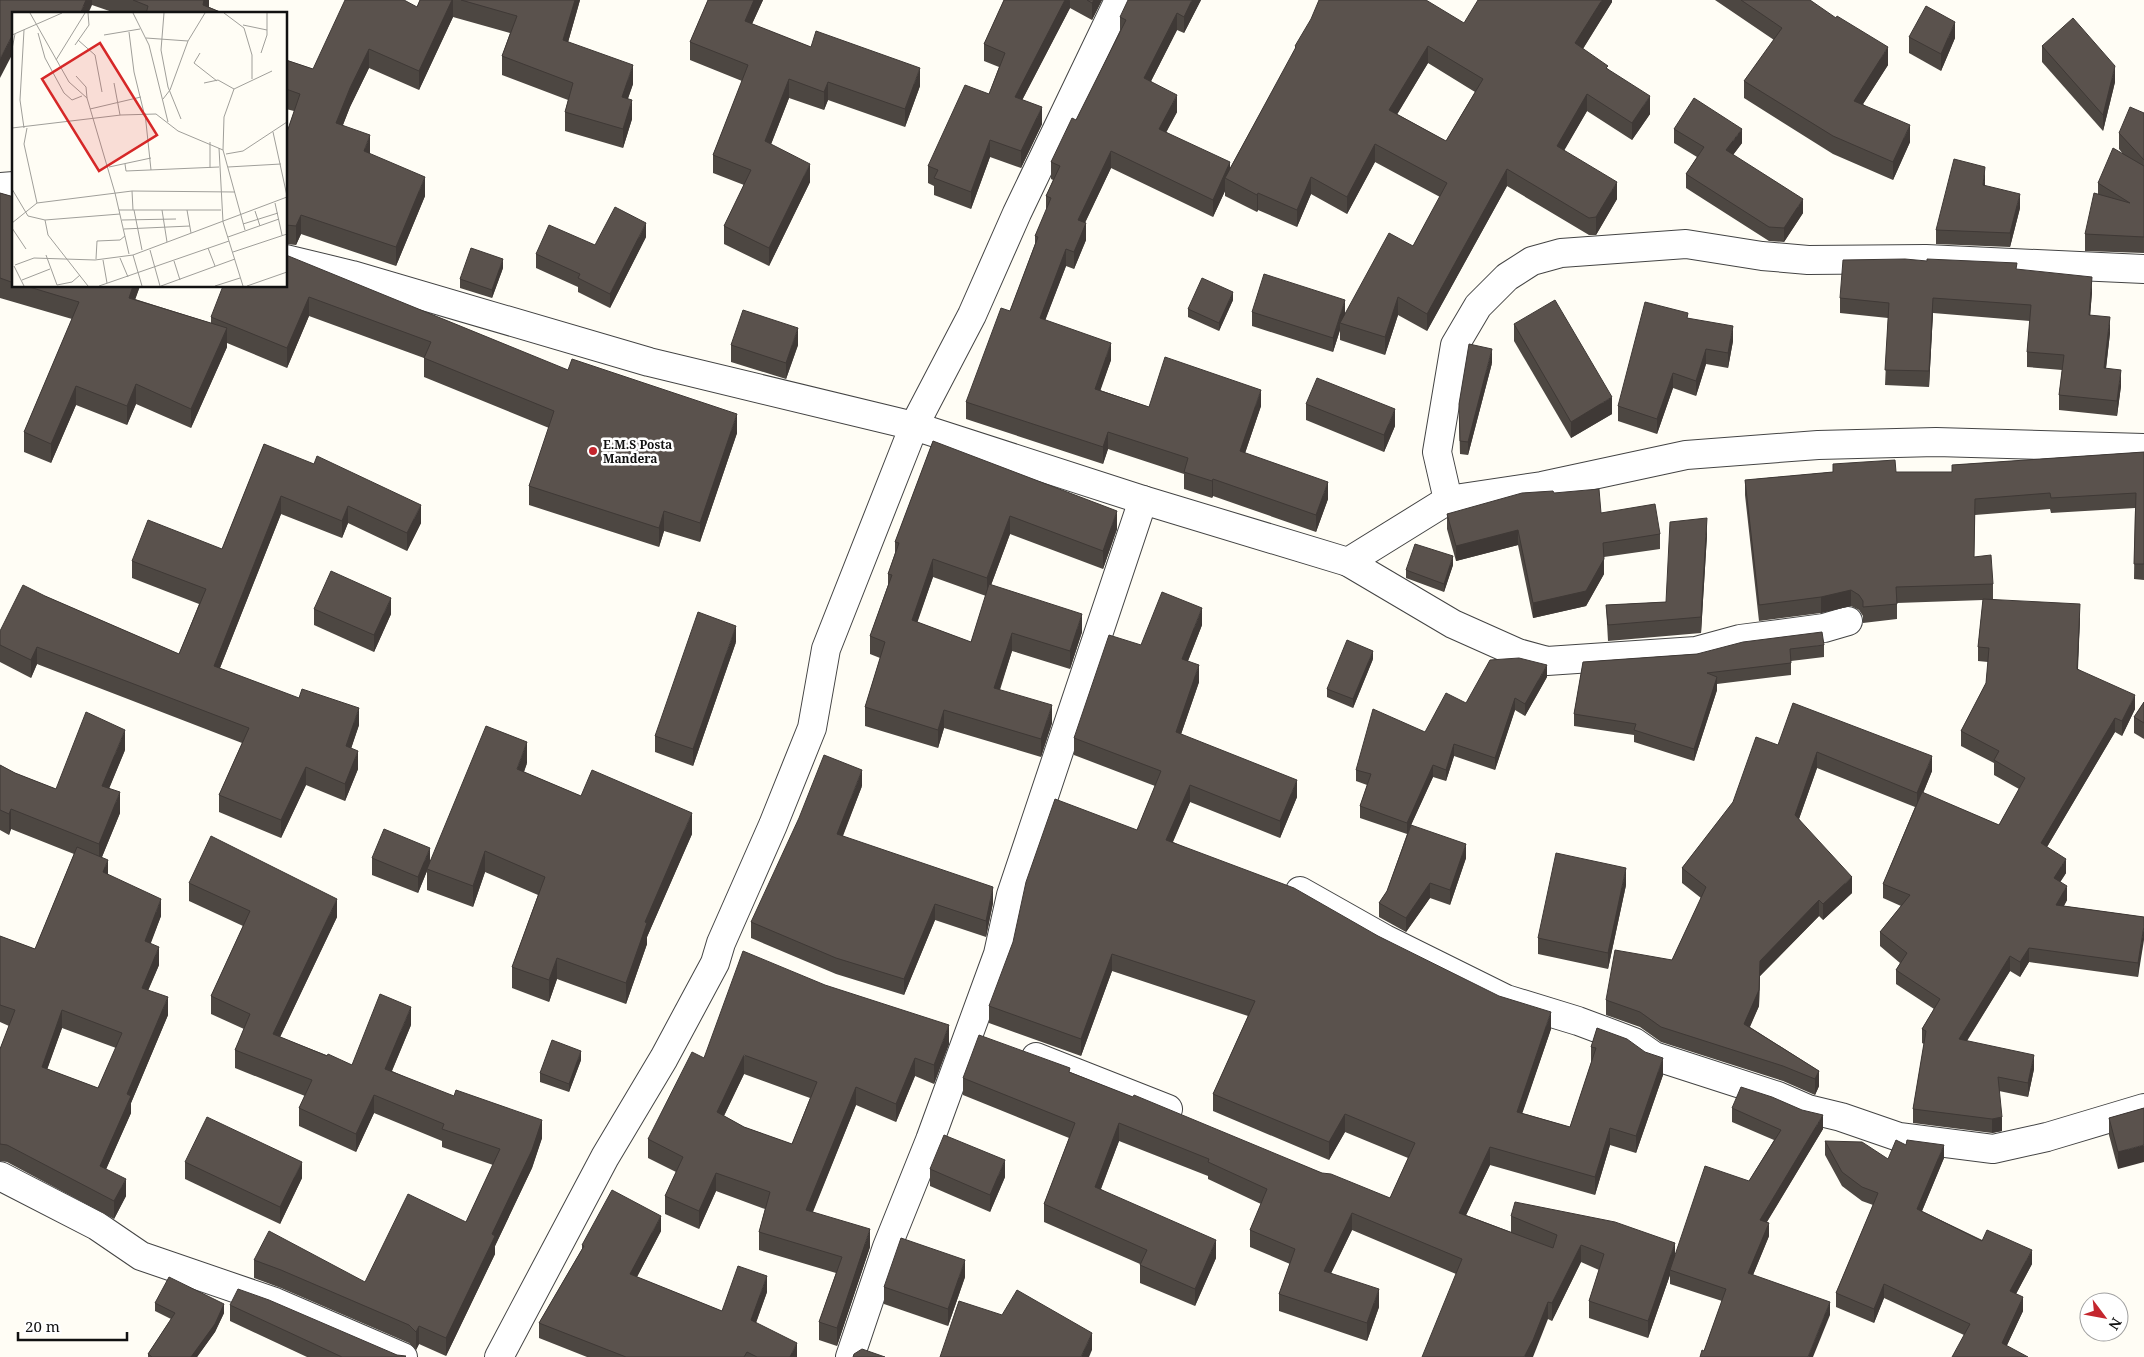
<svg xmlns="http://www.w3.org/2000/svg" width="2144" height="1357" font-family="'Noto Serif',serif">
<rect width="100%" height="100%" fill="#fffdf5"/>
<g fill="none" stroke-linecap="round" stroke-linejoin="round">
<g stroke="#444" stroke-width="30">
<g id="minor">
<polyline points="0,187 14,186"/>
<polyline points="286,259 352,275 649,362 914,426 1143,500 1348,562 1448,500 1542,486 1686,455 1818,445 1936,442 2144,448"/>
<polyline points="1448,500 1437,452 1455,345 1478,306 1507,277 1532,261 1561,253 1686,244 1762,256 1808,260 1926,259 2144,269"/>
<polyline points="1348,562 1453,624 1518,653 1547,661 1696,651 1740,639 1824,628 1848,621"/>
<polyline points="1300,891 1385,939 1506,999 1578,1021 1634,1042 1654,1056 1778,1096 1808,1109 1841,1117 1899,1137 1993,1149 2047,1137 2144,1108"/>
<polyline points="1036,1057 1168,1109"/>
<polyline points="0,1176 97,1226 141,1256 275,1302 403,1357"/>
<polyline points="499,1357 605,1157 664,1058 715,963 721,943 773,825 812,728 826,649 914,426 972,315 1017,213 1119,0"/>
<polyline points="850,1357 887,1247 930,1140 998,954 1011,895 1143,500"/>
</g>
</g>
<use href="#minor" stroke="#fff" stroke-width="28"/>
</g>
<g fill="#4d4742" fill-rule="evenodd">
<polygon points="0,0 209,0 209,7 225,14 118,14 92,5 14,14 14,54 13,53"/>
<polygon points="420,0 580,0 568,42 633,84 628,98 632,119 623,148 565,131 565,112 568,100 502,75 502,56 510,33 453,17 419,90 369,68 350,107 343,125 370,154 425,196 396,266 301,234 296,245 286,244 286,135 294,111 286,109 286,60 313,69 417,7"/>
<polygon points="708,0 763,0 752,24 811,47 920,86 905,127 828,100 824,110 789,98 771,144 810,182 769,266 724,244 724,226 744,185 713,173 713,155 742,81 690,60 690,42"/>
<polygon points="1004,0 1102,0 1092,20 1070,8 1022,100 1042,124 1021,168 990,157 971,209 934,195 934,186 928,183 928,166 989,94 999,67 984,61 984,44"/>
<path d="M1201,0L1184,33L1177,30L1151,81L1177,112L1166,132L1230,168L1295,50V46L1464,23L1612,0V2L1583,49L1608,69L1650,114L1632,140L1587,111L1564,150L1617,199L1596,235H1589L1507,186L1427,331L1398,315L1385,355L1340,340V330L1333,352L1252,326V312L1345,314L1413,246L1440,197L1375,162L1347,214L1311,194L1297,227L1258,210L1257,212L1225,196V191L1213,217L1111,168L1085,223L1086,240L1074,269L1066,266L1045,320L1111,360L1100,390L1149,407L1261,406L1245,453L1328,499L1316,532L1213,496L1212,498L1184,489V474L1108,449L1103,464L966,419V402L1010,311L1035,244V236L1046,211V196L1053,180L1051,179V162L1076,120L1120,33V17ZM1428,63L1475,92L1446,141L1397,114Z"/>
<polygon points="1715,0 1810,0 1888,65 1863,104 1910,142 1893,180 1833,154 1744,98 1744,81 1774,40"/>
<polygon points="1909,37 1955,38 1941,71 1909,53"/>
<polygon points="2042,46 2115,82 2103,131 2042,62"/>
<polygon points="2144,113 2144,253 2085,251 2085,234 2098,194 2098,183 2123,154 2119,149 2119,133"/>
<polygon points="1674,129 1742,143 1733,155 1803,213 1784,242 1769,241 1686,188 1686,174 1697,157 1674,143"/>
<polygon points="1985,181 1985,186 2020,208 2010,247 1936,244 1936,230"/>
<polygon points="0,193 14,197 14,286 140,286 135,299 211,323 211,317 286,286 568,370 737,433 700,542 664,531 659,547 529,505 529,486 549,428 424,377 424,358 309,316 287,368 227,343 227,347 191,428 136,404 127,425 76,405 51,463 24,452 24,432 72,319 0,298"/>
<polygon points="646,237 610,308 578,292 578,287 536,268 536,254"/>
<polygon points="503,268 492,298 460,288 460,279"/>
<polygon points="2017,270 2092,292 2090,315 2110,333 2106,369 2121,386 2117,416 2059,410 2059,395 2062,370 2027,367 2027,352 2030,321 1933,313 1929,387 1885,385 1888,318 1840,313 1840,298"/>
<polygon points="1233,300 1219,331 1188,317 1188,309"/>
<polygon points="1688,318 1733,341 1728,368 1706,364 1696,396 1673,388 1657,434 1618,421 1618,406"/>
<polygon points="1514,324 1612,414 1571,438 1514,341"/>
<polygon points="731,345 798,345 786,379 731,362"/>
<polygon points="1492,363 1468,455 1460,454 1459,417"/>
<polygon points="1306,404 1395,426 1384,452 1306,420"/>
<path d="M933,441L1117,529L1103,569L1010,534L991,585L1082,632L1070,669L1012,651L1000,690L1052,723L1041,757L944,728L938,748L865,726V707L880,658L870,654V636L888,585V574L895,553V542ZM933,577L986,596L971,642L917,622Z"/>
<polygon points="264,444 421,523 407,551 348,523 342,538 281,514 220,668 359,725 351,748 358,769 345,801 306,785 281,838 219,812 219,795 242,743 37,664 31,678 0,662 0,645 45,596 179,654 199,604 132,578 132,561 222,549"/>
<polygon points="2144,452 2144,580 2134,579 2135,508 2051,513 2050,509 1975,515 1974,557 1993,584 1993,599 2080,618 2078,669 2135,709 2122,736 2115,732 2047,847 2066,873 2060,882 2067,900 2064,906 2144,917 2138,977 2029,962 2020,977 2010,971 1967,1041 2034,1069 2028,1097 1999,1091 2002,1131 1992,1133 1913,1123 1913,1109 1924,1044 1922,1043 1922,1029 1934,1009 1896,984 1896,970 1900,963 1880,946 1880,932 1901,906 1883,898 1883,884 1915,807 1817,768 1799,819 1852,893 1823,920 1819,916 1760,976 1759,1006 1750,1027 1819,1071 1819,1086 1815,1095 1783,1081 1661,1042 1640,1027 1606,1015 1606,1000 1672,960 1701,898 1682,883 1682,868 1778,745 1932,771 1923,793 1999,825 2019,789 1994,775 1994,763 1961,746 1961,731 1986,683 1988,662 1978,661 1978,647 1983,600 1897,603 1897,619 1863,623 1863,616 1859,610 1851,606 1821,613 1759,621 1745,495 1745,480 1833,472 1833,464 1896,472 1952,472 1952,465"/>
<polygon points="1554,493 1601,513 1660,534 1660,549 1604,557 1604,574 1586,606 1533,618 1518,545 1456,561 1447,529 1447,514"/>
<polygon points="1707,535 1701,633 1608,641 1606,605 1666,602"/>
<polygon points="1453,565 1444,592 1406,578 1406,570"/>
<polygon points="314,609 391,614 374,652 314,625"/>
<polygon points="1202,625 1188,661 1199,682 1181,734 1297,797 1280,838 1190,802 1173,842 1378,936 1551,1029 1522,1113 1570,1127 1591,1063 1591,1047 1597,1028 1663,1075 1636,1153 1610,1145 1595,1195 1490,1165 1466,1215 1511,1232 1511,1216 1675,1256 1749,1181 1774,1140 1732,1122 1732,1108 1823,1129 1767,1222 1769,1236 1753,1275 1830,1315 1704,1351 1722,1301 1670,1284 1670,1275 1648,1338 1589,1318 1589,1301 1599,1270 1581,1262 1552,1321 1456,1274 1352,1230 1331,1273 1379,1307 1367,1341 1279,1311 1279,1294 1290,1264 1250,1247 1250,1230 1261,1204 1208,1179 1208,1176 1119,1141 1101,1189 1216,1258 1195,1306 1140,1283 1140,1264 1044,1222 1044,1204 1069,1138 963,1095 963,1078 1070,1072 1322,1173 1390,1198 1408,1158 1345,1132 1329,1160 1213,1111 1213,1094 1248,1016 1112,971 1081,1056 989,1023 989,1006 1137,830 1155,786 1074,755 1074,738 1141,645"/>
<polygon points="736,642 693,766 655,752 655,736"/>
<polygon points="1824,645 1824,657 1791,661 1791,675 1717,684 1717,690 1694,761 1634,742 1634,735 1574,726 1574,714 1583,662"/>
<polygon points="1373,659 1353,708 1327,697 1327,689"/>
<polygon points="1547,677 1525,716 1515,710 1495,770 1454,756 1446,781 1433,777 1411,825 1466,858 1450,905 1430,898 1406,932 1379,917 1379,903 1387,891 1407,834 1360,818 1360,806 1367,785 1356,781 1356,770 1425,732 1466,703"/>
<polygon points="2144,702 2144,739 2134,733 2134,717"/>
<path d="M125,750L109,788L120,813L102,857L108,875L161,916L150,944L159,965L148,990L168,1015L131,1103V1113L106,1169L126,1196L114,1219L7,1162L0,1161V1049L9,1026L0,1022V936L35,949L74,854L11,829L9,835L0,830V765L15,773L56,789ZM62,1028L116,1048L98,1088L47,1069Z"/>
<polygon points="527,763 524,772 581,796 692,834 647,937 647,944 626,1004 557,979 549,1002 512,988 512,967 538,895 485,872 473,907 427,890 427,871 418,893 372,875 372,858 430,862"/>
<polygon points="862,786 843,836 993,903 986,937 935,920 904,995 836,974 751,938 751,922"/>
<polygon points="189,883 337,917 280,1037 352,1065 411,1025 392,1071 542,1138 532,1168 495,1246 495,1254 446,1356 419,1344 416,1350 409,1343 281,1288 254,1278 254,1260 365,1282 466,1222 493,1165 442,1147 442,1141 374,1113 356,1152 299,1126 299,1108 305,1096 235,1068 235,1050 244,1029 211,1014 211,996 243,926 189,901"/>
<polygon points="1626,885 1608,969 1538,954 1538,938"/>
<path d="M949,1044L934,1084L915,1076L896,1122L856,1105L813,1212L870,1247L837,1346L819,1340V1322L836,1273L759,1250V1232L765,1209L716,1191L699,1229L665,1214V1196L676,1172L648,1158V1139L704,1058ZM744,1074L810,1098L792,1144L744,1127L724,1116Z"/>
<polygon points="581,1060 569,1092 540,1082 540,1073"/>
<polygon points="2144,1108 2118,1169 2109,1135 2109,1118"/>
<polygon points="1825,1141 1888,1159 1944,1158 1922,1211 2032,1264 2016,1294 2023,1311 2007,1345 1964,1335 1884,1298 1874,1323 1836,1307 1836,1293 1873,1205 1862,1201 1842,1186 1825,1155"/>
<polygon points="185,1162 302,1178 280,1224 185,1179"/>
<polygon points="930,1169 1005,1177 990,1212 930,1186"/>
<polygon points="661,1231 637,1277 722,1311 767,1292 756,1323 797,1357 587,1357 539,1338 539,1323 582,1249 582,1245"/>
<polygon points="965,1277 948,1326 884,1304 884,1287"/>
<polygon points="155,1303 224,1313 215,1332 197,1357 148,1357 148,1354 171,1319 155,1311"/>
<polygon points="230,1305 397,1355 406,1357 307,1357 230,1321"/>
</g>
<g fill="#3f3936">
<polygon points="86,0 92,0 92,5 88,14 80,14"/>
<polygon points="204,0 209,0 209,6 206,14 203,5"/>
<polygon points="452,0 453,0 453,17 419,90 419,71"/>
<polygon points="575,0 580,0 563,60 563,40"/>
<polygon points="754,0 763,0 745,39 745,21"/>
<polygon points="1065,0 1070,0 1070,8 1015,114 1015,97"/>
<polygon points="1094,0 1102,0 1092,20 1092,3"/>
<polygon points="1192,0 1201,0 1184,33 1184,17"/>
<polygon points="1602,0 1612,0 1612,2 1575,61 1575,43"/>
<polygon points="1177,13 1177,30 1144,95 1144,78"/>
<polygon points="1955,22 1955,38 1941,71 1941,54"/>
<polygon points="13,34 13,53 0,78 0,59"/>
<polygon points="1428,46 1428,63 1389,128 1389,110"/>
<polygon points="1888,47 1888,65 1854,118 1854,101"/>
<polygon points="369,49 369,68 350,107 336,142 336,123 350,88"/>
<polygon points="633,65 633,84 622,116 622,97"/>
<polygon points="2115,66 2115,82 2103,131 2103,115"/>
<polygon points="920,68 920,86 905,127 905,109"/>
<polygon points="789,79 789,98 765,160 765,141"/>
<polygon points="828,82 828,100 824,110 824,92"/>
<polygon points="1587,94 1587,111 1557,163 1557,146"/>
<polygon points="1177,95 1177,112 1159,146 1159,129"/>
<polygon points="1650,96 1650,114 1632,140 1632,123"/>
<polygon points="632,100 632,119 623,148 623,129"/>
<polygon points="1042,107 1042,124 1021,168 1021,151"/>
<polygon points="1910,125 1910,142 1893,180 1893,162"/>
<polygon points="1742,129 1742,143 1726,164 1726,150"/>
<polygon points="370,135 370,154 364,151"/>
<polygon points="990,140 990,157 971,209 971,192"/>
<polygon points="1375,144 1375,162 1347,214 1347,197"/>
<polygon points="1111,151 1111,168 1078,237 1078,220"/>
<polygon points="1230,162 1230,179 1225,178 1225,191 1213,217 1213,200"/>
<polygon points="810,164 810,182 769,266 769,248"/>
<polygon points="1985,167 1985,181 1983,200 1983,185"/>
<polygon points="1507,169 1507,186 1427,331 1427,314"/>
<polygon points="425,177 425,196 396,266 396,247"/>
<polygon points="1311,177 1311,194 1297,227 1297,210"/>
<polygon points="1617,182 1617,199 1596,235 1596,217"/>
<polygon points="1258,193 1258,210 1257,212 1257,195"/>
<polygon points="2020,194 2020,208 2010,247 2010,233"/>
<polygon points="1803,199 1803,213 1784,242 1784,228"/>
<polygon points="301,215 301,234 296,245 296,226"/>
<polygon points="646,223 646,237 610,308 610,294"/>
<polygon points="1086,223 1086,240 1074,269 1074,252"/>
<polygon points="1066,249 1066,266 1040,334 1040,318"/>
<polygon points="503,259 503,268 492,298 492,290"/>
<polygon points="2092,277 2092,292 2089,331 2089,315"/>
<polygon points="133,286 140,286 129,317 129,298"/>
<polygon points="1233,292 1233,300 1219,331 1219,323"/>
<polygon points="309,297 309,316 287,368 287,348"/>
<polygon points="1398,297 1398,315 1385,355 1385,337"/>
<polygon points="1933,298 1933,313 1929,387 1929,371"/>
<polygon points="1345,300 1345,314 1340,323 1340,330 1333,352 1333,338"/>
<polygon points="2110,317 2110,333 2104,384 2104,368"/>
<polygon points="1733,326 1733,341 1728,368 1728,353"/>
<polygon points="227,328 227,347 191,428 191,409"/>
<polygon points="798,328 798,345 786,379 786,363"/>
<polygon points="1111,343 1111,360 1095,406 1095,389"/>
<polygon points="1492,349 1492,363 1468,455 1468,442"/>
<polygon points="1706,349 1706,364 1696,396 1696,381"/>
<polygon points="2121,370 2121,386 2117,416 2117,401"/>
<polygon points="1673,373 1673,388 1657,434 1657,419"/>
<polygon points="136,384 136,404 127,425 127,406"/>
<polygon points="76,386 76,405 51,463 51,444"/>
<polygon points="1261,390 1261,406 1240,468 1240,451"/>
<polygon points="1612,397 1612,414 1571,438 1571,422"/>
<polygon points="1395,409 1395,426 1384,452 1384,435"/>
<polygon points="737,414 737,433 700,542 700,523"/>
<polygon points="1108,432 1108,449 1103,464 1103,447"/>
<polygon points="1213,479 1213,496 1212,498 1212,481"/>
<polygon points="1328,482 1328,499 1316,532 1316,515"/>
<polygon points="281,496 281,514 214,683 214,666"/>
<polygon points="421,505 421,523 407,551 407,533"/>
<polygon points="348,506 348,523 342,538 342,521"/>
<polygon points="664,511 664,531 659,547 659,528"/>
<polygon points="1117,511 1117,529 1103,569 1103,551"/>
<polygon points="1010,516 1010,534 987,596 987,578"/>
<polygon points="1707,518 1707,535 1701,633 1701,617"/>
<polygon points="1518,530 1518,545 1456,561 1456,546"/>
<polygon points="1453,556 1453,565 1444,592 1444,584"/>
<polygon points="933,559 933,577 912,638 912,620"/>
<polygon points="1604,559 1604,574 1586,606 1533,618 1533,603"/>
<polygon points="1851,590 1851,606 1821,613 1821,597"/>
<polygon points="391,598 391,614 374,652 374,635"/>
<polygon points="2080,604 2080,618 2077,683 2077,669"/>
<polygon points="1202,608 1202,625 1182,676 1182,659"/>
<polygon points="1082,614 1082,632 1070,669 1070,651"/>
<polygon points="736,626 736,642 693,766 693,749"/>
<polygon points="1012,633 1012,651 994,706 994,688"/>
<polygon points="37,647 37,664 31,678 31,660"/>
<polygon points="1373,651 1373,659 1353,708 1353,699"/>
<polygon points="1199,665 1199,682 1176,749 1176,732"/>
<polygon points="1547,665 1547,677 1525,716 1525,704"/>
<polygon points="1717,677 1717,690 1694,761 1694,749"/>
<polygon points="2135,695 2135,709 2122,736 2122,721"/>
<polygon points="1515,698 1515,710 1495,770 1495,758"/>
<polygon points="1052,705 1052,723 1041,757 1041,739"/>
<polygon points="359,708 359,725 346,764 346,746"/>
<polygon points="944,710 944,728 938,748 938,730"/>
<polygon points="2115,718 2115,732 2041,857 2041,843"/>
<polygon points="125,730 125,750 102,806 102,786"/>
<polygon points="527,742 527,763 517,790 517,769"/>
<polygon points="1454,744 1454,756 1446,781 1446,770"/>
<polygon points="358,751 358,769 345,801 345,784"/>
<polygon points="1817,752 1817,768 1795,830 1795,815"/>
<polygon points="1932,756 1932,771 1917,808 1917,793"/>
<polygon points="1433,765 1433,777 1407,834 1407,823"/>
<polygon points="306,767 306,785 281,838 281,820"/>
<polygon points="862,770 862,786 837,850 837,834"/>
<polygon points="1297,780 1297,797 1280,838 1280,821"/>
<polygon points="1190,785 1190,802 1166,857 1166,840"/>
<polygon points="120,792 120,813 99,864 99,844"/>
<polygon points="11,809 11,829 9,835 9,814"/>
<polygon points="692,813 692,834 647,937 647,944 626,1004 626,983 645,922"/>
<polygon points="1466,844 1466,858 1450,905 1450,890"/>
<polygon points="430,848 430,864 427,869 427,871 418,893 418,877"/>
<polygon points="485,851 485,872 473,907 473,886"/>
<polygon points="2066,859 2066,873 2054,892 2054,878"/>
<polygon points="108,860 108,877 103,872"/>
<polygon points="1626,868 1626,885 1608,969 1608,953"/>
<polygon points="1852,877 1852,893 1823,920 1823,904"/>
<polygon points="1430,883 1430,898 1406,932 1406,918"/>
<polygon points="2067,886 2067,900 2056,919 2056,905"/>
<polygon points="993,887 993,903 986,937 986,921"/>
<polygon points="161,899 161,916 145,959 145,941"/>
<polygon points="337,899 337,917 273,1052 273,1034"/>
<polygon points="1819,900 1819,916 1760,976 1759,1006 1744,1039 1744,1024 1760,961"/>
<polygon points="935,904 935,920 904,995 904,979"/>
<polygon points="2144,926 2144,940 2138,977 2138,963"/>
<polygon points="159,947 159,965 142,1005 142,988"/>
<polygon points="2029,948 2029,962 2020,977 2020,962"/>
<polygon points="1112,954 1112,971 1081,1056 1081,1039"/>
<polygon points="2010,956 2010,971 1959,1053 1959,1039"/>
<polygon points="557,958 557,979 549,1002 549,980"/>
<polygon points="168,997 168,1015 131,1103 131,1113 100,1183 100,1166 127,1094"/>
<polygon points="411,1007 411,1025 385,1087 385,1069"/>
<polygon points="62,1010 62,1028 42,1084 42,1067"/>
<polygon points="1551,1012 1551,1029 1517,1129 1517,1112"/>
<polygon points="949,1025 949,1044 934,1084 934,1065"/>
<polygon points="581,1051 581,1060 569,1092 569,1084"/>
<polygon points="744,1055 744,1074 717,1130 717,1112"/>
<polygon points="2034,1055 2034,1069 2028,1097 2028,1083"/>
<polygon points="915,1058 915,1076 896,1122 896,1104"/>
<polygon points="1663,1058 1663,1075 1636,1153 1636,1136"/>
<polygon points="1819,1071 1819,1086 1815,1095 1815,1079"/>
<polygon points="856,1087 856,1105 806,1228 806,1210"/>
<polygon points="374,1095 374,1113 356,1152 356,1134"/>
<polygon points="1345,1114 1345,1132 1329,1160 1329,1142"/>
<polygon points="1823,1115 1823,1129 1760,1233 1760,1220"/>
<polygon points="2002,1117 2002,1131 1992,1133 1992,1119"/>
<polygon points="542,1120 542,1138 532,1168 495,1246 495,1254 446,1356 446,1338"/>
<polygon points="1119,1123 1119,1141 1095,1204 1095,1187"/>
<polygon points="1610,1128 1610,1145 1595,1195 1595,1177"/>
<polygon points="1944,1145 1944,1158 1917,1223 1917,1209"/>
<polygon points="2144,1145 2144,1162 2118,1169 2118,1152"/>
<polygon points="1490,1147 1490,1165 1459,1230 1459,1213"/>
<polygon points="1005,1160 1005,1177 990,1212 990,1195"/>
<polygon points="302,1162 302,1178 280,1224 280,1207"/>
<polygon points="716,1173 716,1191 699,1229 699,1211"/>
<polygon points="126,1179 126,1196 114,1219 114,1201"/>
<polygon points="1352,1213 1352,1230 1324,1288 1324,1271"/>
<polygon points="661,1216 661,1231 630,1290 630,1274"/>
<polygon points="1769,1223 1769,1236 1748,1287 1748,1273"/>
<polygon points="870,1229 870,1247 837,1346 837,1328"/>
<polygon points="1216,1240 1216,1258 1195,1306 1195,1289"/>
<polygon points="1675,1243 1675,1261 1670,1270 1670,1275 1648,1338 1648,1321"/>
<polygon points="1581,1245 1581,1262 1552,1321 1552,1303"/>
<polygon points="2032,1250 2032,1264 2010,1305 2010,1291"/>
<polygon points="965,1260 965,1277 948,1326 948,1309"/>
<polygon points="767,1276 767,1292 751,1336 751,1320"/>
<polygon points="1884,1284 1884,1298 1874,1323 1874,1309"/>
<polygon points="1379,1289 1379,1307 1367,1341 1367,1323"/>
<polygon points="2023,1297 2023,1311 2002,1356 2002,1343"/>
<polygon points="1548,1302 1548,1319 1533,1357 1524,1357"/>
<polygon points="1830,1302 1830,1315 1813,1357 1808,1357"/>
<polygon points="224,1304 224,1313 215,1332 197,1357 191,1357"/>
<polygon points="419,1326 419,1344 416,1350 416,1332"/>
<polygon points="1092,1333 1092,1350 1089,1357 1081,1357"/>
<polygon points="797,1343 797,1357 790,1357"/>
</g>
<g fill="#5a524d" stroke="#3f3936" fill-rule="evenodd">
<polygon points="0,0 86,0 80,14 14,14 14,35 13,34 0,59"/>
<polygon points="133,0 204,0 203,5 225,14 146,14 148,6"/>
<polygon points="345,0 404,0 417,7 420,0 452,0 419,71 369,49 350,88 336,123 370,135 364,151 425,177 396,247 301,215 296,226 286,225 286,135 300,94 286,89 286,60 313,69"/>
<polygon points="461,0 575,0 563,40 633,65 622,97 632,100 623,129 565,112 573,83 502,56 517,16"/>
<polygon points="708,0 754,0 745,21 811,47 816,31 920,68 905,109 828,82 824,92 789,79 765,141 810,164 769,248 724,226 751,170 713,155 748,65 690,42"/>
<polygon points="1004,0 1065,0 1015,97 1042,107 1021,151 990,140 971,192 934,178 938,170 928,166 965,85 989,94 1005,53 984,44"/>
<polygon points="1087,0 1094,0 1092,3"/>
<polygon points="1128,0 1192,0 1184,17 1177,13 1144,78 1177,95 1159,129 1230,162 1213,200 1111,151 1078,220 1086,223 1074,252 1066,249 1040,318 1111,343 1095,389 1149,407 1165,357 1261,390 1240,451 1328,482 1316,515 1213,479 1212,481 1184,472 1188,458 1108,432 1103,447 966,402 1001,308 1010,311 1038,237 1035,236 1051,198 1046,196 1060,166 1051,162 1072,118 1076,120 1126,20 1120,17"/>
<path d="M1319,0H1426L1464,23L1478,0H1602L1575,43L1608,66L1606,68L1650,96L1632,123L1587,94L1557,146L1617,182L1596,217L1589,218L1507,169L1427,314L1398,297L1385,337L1340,323L1389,233L1413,246L1447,183L1375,144L1347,197L1311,177L1297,210L1258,193L1257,195L1225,178L1296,47L1295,46L1311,19ZM1428,46L1483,79L1446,141L1389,110Z"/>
<polygon points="1741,0 1810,0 1836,18 1837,16 1888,47 1854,101 1910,125 1893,162 1833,136 1744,81 1782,28"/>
<polygon points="1926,6 1955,22 1941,54 1909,37"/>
<polygon points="2073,18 2115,66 2103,115 2042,46"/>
<polygon points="1694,98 1742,129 1726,150 1803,199 1784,228 1769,227 1686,174 1704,147 1674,129"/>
<polygon points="2130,107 2144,113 2144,160 2119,133"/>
<polygon points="2113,148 2144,166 2144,237 2085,234 2094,193 2130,203 2098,183"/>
<polygon points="1954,159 1985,167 1983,185 2020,194 2010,233 1936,230"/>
<polygon points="0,193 14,197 14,283 0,278"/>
<polygon points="615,207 646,223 610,294 578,278 580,274 536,254 549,225 595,245"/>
<polygon points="471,248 503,259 492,290 460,279"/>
<polygon points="286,255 568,370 572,359 737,414 700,523 664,511 659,528 529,486 554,411 424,358 431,342 309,297 287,348 211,317 223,286 286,286"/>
<polygon points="1905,259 1927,261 1927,259 2017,263 2016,269 2092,277 2089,315 2110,317 2104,368 2121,370 2117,401 2059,395 2064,355 2027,352 2031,305 1933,298 1929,371 1885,370 1889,303 1840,298 1843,260"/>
<polygon points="1264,274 1345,300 1333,338 1252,312"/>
<polygon points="1202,278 1233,292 1219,323 1188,309"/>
<polygon points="26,286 133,286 129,298 227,328 191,409 136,384 127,406 76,386 51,444 24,432 79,302"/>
<polygon points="1555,300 1612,397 1571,422 1514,324"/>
<polygon points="1645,302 1688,313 1687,318 1733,326 1728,353 1706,349 1696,381 1673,373 1657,419 1618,406"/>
<polygon points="743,310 798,328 786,363 731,345"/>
<polygon points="1469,344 1492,349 1468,442 1460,441 1459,404"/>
<polygon points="1317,378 1395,409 1384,435 1306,404"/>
<polygon points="933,441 1117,511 1103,551 1010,516 987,578 933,559 912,620 971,642 989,584 1082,614 1070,651 1012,633 994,688 1052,705 1041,739 944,710 938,730 865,707 885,642 870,636 892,575 888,574 899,543 895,542"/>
<polygon points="264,444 314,464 317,456 421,505 407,533 348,506 342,521 281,496 214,666 299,698 302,689 359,708 346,746 358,751 345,784 306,767 281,820 219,795 249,728 37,647 31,660 0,645 0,631 23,585 45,596 179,654 206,589 132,561 148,520 222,549"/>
<polygon points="2144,452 2144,564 2134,564 2136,493 2051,498 2050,493 1975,499 1974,557 1991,555 1993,584 1896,587 1897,604 1863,607 1863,601 1859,595 1851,590 1821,597 1759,605 1745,480 1833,472 1833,464 1895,460 1896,472 1952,472 1952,465"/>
<polygon points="1599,489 1601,513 1655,504 1660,534 1603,543 1604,559 1586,591 1533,603 1518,530 1456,546 1447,514 1522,493 1553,491 1554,493"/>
<polygon points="1707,518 1701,617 1608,625 1606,605 1666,602 1670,522"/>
<polygon points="1415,544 1453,556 1444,584 1406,570"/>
<polygon points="331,571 391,598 374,635 314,609"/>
<polygon points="1162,592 1202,608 1182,659 1199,665 1176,732 1297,780 1280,821 1190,785 1166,840 1294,888 1378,936 1499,996 1551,1012 1517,1112 1570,1127 1596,1048 1591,1047 1597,1028 1627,1039 1645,1052 1663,1058 1636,1136 1610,1128 1595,1177 1490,1147 1459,1213 1553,1248 1557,1235 1511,1216 1515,1202 1615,1222 1675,1243 1648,1321 1589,1301 1604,1254 1581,1245 1552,1303 1548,1302 1533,1340 1524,1357 1422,1357 1462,1259 1352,1213 1324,1271 1379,1289 1367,1323 1279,1294 1295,1249 1250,1230 1267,1189 1208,1162 1209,1159 1119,1123 1095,1187 1216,1240 1195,1289 1140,1265 1147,1250 1044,1204 1075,1123 963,1078 979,1035 1070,1068 1069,1072 1133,1097 1134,1095 1322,1173 1331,1174 1390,1198 1415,1143 1345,1114 1329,1142 1213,1094 1255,1001 1112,954 1081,1039 989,1006 1013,942 1026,882 1055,799 1137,830 1161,771 1074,738 1109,635 1141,645"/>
<polygon points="1983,599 2080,604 2077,669 2135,695 2122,721 2115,718 2041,843 2066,859 2054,878 2067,886 2056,905 2144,917 2144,926 2138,963 2029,948 2020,962 2010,956 1959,1039 2034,1055 2028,1083 1998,1077 2002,1117 1992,1119 1913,1109 1926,1031 1922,1029 1940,999 1896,970 1907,953 1880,932 1910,895 1883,884 1922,792 1999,825 2025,778 1994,760 1999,751 1961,731 1986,683 1989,648 1978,647"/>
<polygon points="698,612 736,626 693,749 655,736"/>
<polygon points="1822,632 1824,645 1790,649 1791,663 1707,673 1717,677 1694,749 1634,730 1636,724 1574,714 1583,662 1697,654 1743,642"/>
<polygon points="1347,640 1373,651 1353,699 1327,689"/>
<polygon points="1519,658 1547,665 1525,704 1515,698 1495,758 1454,744 1446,770 1433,765 1407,823 1360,806 1371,774 1356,770 1373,709 1425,732 1446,693 1466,703 1490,660"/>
<polygon points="2144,702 2144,723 2134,717"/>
<polygon points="1793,703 1932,756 1917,793 1817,752 1795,815 1852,877 1823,904 1819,900 1760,961 1759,990 1744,1024 1819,1071 1815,1079 1783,1066 1661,1027 1640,1012 1606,1000 1615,950 1672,960 1706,887 1682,868 1733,802 1756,737 1778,745"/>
<polygon points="86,712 125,730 102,786 120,792 99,844 11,809 9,814 0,810 0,765 15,773 56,789"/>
<polygon points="486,726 527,742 517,769 581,796 592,770 692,813 645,922 647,923 626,983 557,958 549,980 512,967 545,877 485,851 473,886 427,869"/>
<polygon points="824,755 862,770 837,834 993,887 986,921 935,904 904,979 836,958 751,922 799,818"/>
<polygon points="1411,825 1466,844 1450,890 1430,883 1406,918 1379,903 1387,891"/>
<polygon points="384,829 430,848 418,877 372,858"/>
<polygon points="211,836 337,899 273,1034 327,1056 328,1054 352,1065 380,994 411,1007 385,1069 454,1096 456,1090 542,1120 532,1150 492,1234 495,1236 446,1338 419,1326 416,1332 409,1325 281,1270 254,1260 269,1231 365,1282 408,1194 466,1222 500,1149 442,1129 444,1124 374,1095 356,1134 299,1108 312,1080 235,1050 250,1014 211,996 250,911 189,883"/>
<path d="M77,847L108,860L103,872L161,899L145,941L159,947L142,988L168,997L127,1094L131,1096L100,1166L126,1179L114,1201L7,1145L0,1144V1049L15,1010L0,1005V936L35,949ZM62,1010L122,1033L98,1088L42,1067Z"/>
<polygon points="1556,853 1626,868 1608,953 1538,938"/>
<path d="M743,951L825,985L949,1025L934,1065L915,1058L896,1104L856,1087L806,1210L870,1229L837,1328L819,1322L842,1257L759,1232L770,1192L716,1173L699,1211L665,1196L683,1157L648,1139L692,1052L704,1058ZM744,1055L817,1082L792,1144L744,1127L717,1112Z"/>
<polygon points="552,1040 581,1051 569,1084 540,1073"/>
<polygon points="1741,1087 1772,1097 1802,1110 1823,1115 1760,1220 1769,1223 1748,1273 1830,1302 1808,1357 1700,1357 1702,1350 1704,1351 1726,1289 1670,1270 1705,1166 1749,1181 1781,1130 1732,1108"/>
<polygon points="2144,1108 2144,1145 2118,1152 2109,1118"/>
<polygon points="207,1117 302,1162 280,1207 185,1162"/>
<polygon points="944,1135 1005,1160 990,1195 930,1169"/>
<polygon points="1896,1140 1906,1145 1907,1140 1944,1145 1917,1209 1982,1241 1987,1230 2032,1250 2010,1291 2023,1297 2002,1343 2028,1357 1952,1357 1970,1324 1884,1284 1874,1309 1836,1293 1878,1193 1862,1187 1842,1172 1825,1141 1862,1142 1888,1159"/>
<polygon points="612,1190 661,1216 630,1274 722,1311 738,1266 767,1276 751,1320 797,1343 790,1357 757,1357 747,1352 744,1357 626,1357 539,1323 584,1246 582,1245"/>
<polygon points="901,1238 965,1260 948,1309 884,1287"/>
<polygon points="169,1277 224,1304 215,1324 191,1357 152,1357 148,1354 175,1313 155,1303"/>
<polygon points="238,1289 269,1300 397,1355 406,1356 405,1357 342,1357 230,1305"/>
<polygon points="1017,1290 1092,1333 1081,1357 940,1357 959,1301 1002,1315"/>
<polygon points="862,1349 885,1357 853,1357 854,1354"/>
</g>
<circle fill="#c4262e" stroke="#fff" stroke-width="2" cx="593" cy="451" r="5"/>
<g text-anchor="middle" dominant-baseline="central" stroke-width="5" stroke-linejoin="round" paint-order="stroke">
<g font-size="12" font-weight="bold" fill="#111" stroke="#fff" text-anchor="start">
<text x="603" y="444">E.M.S Posta<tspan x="603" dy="14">Mandera</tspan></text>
</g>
</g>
<g transform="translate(12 12)">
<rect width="275" height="275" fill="#fffdf5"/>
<path fill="none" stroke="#a09f9a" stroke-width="1" d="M18,1L57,70L75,86L103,181L117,242M121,1L137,33L156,110M152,1L149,38L156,75L169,107M212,1L232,16L240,43V67M231,13L255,18M117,20L122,60L132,101M26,21L33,46L52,81L60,88L70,84M0,23L50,1M92,23L128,17M134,26L176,29M66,28L83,43L90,80M63,33L77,13L76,1M0,37L3,22M188,41L182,51L205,69M249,41L255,23V1M44,48L73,1M64,64L74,75L75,86M102,71L108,103M192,71L206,68L222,77M151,87L158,78L176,29L193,1M78,97L129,85M133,101L139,158M0,116L109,103L144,102L166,119L211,138L233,218M12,116L8,88L12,18M15,116L12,132L25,191M261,120L275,184M198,130V156M207,136L211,210L231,274M211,138L212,105L222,77L260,59M214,142L231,139L275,110M113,152L114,159L207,155M97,155L139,146M216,155L269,152M0,177L16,204L33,208L36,223L76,274M120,179L121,198M263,191L270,223M107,198H209M122,198L130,238M150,198L155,230M175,198L179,221M243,199L248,214M33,208L108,202M110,208L164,207M0,211L25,191L120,179L223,180M231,212L266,201M0,216L14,237M112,217L178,214M216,225L267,207M196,236L203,254M138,238L148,274M221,240L275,222M34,243L45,273L60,270L68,263M121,243L130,274M108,246L116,265M84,247L85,229L108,228L113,224M91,248L95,271M162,249L168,268M3,253L22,246L83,248L121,243L275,185M2,254L12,274M10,268L38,257M87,274L217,229M149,274L223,247M203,274L228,266M235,274L275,260"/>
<path fill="#d62828" fill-opacity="0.15" stroke="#d62828" stroke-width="2.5" d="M88,31L145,123L87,159L30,67Z"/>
<rect width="275" height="275" fill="none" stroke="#111" stroke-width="2.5"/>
</g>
<g transform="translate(2104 1317) rotate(122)"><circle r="24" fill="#ffffff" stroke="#a0a0a0"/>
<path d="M0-4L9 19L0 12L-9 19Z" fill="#c4262e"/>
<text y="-8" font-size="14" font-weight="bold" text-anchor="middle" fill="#111111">N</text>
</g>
<path d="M18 1332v8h109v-8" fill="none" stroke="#111111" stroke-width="2.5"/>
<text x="25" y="1332" font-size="15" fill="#111111" stroke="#ffffff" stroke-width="4" paint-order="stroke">20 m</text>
</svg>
